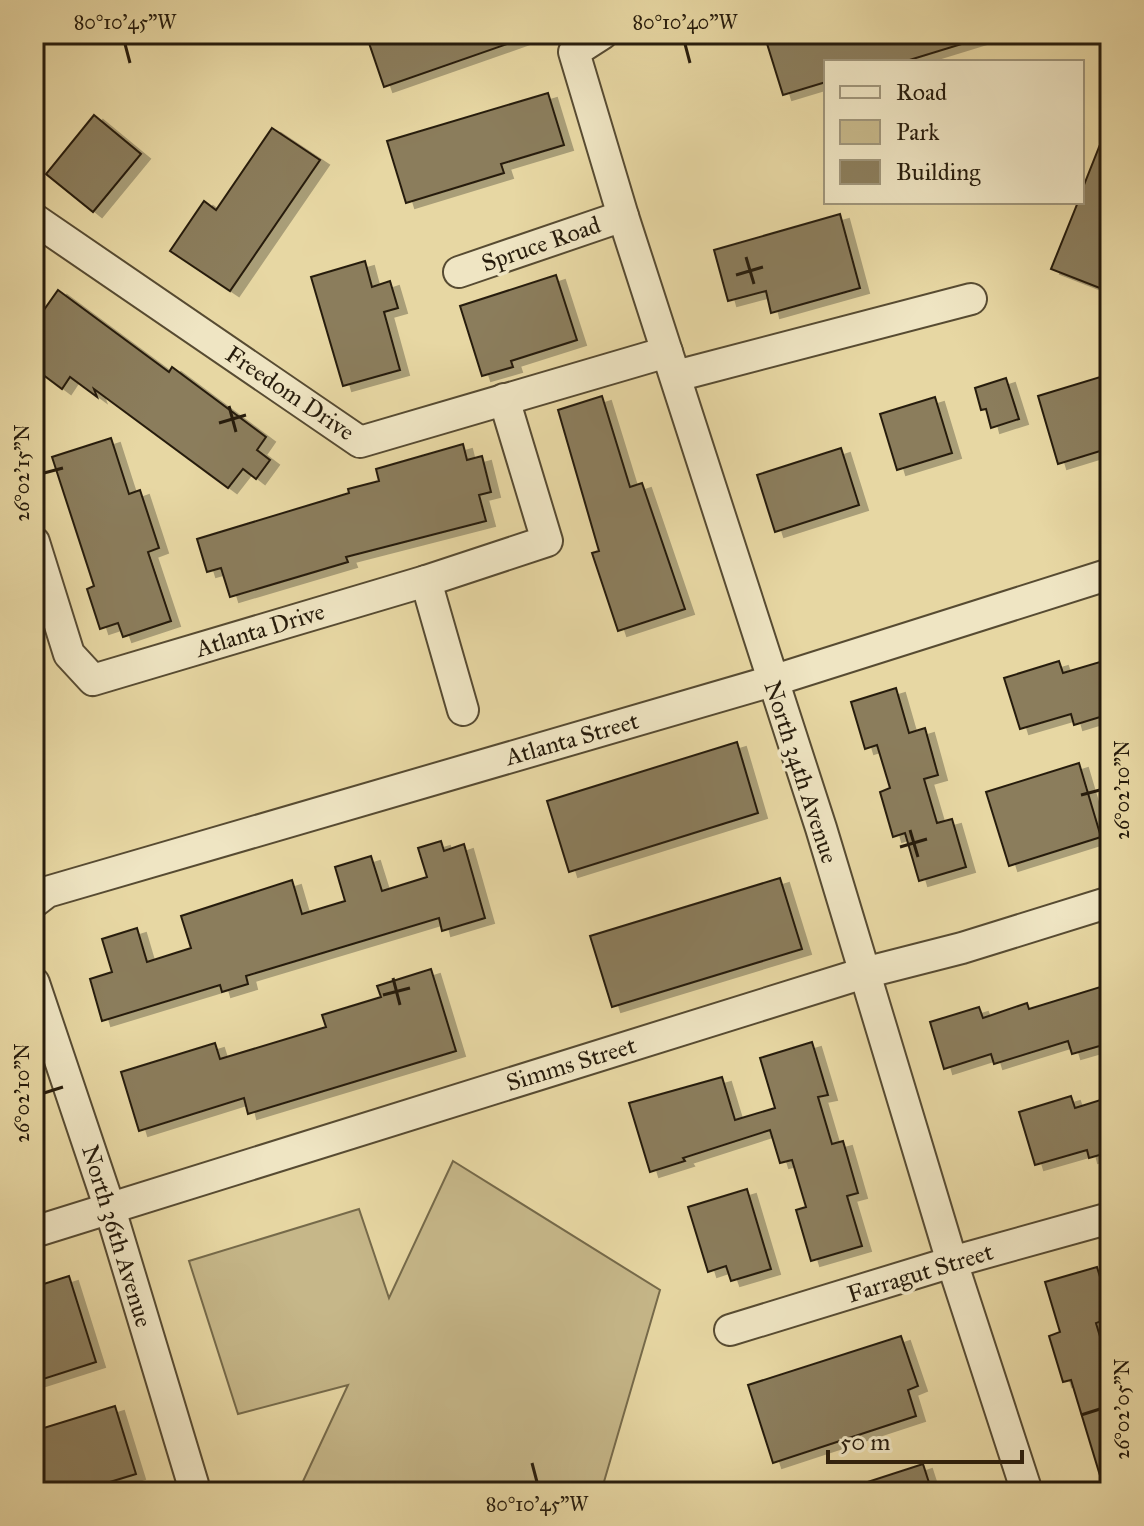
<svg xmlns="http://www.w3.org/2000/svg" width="1144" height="1526" font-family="'IM FELL Great Primer',serif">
<defs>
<filter id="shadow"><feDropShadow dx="9" dy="5" stdDeviation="0" flood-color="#0004"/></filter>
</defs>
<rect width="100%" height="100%" fill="#e7d7a3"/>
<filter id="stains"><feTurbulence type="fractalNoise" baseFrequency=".0025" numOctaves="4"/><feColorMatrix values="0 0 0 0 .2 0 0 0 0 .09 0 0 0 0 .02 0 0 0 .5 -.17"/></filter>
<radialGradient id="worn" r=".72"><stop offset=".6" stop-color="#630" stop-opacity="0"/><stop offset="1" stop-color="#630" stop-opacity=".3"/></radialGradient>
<polygon fill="#c6b789" stroke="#766a4a" stroke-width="2" points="453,1161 660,1290 601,1492 298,1492 348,1385 238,1414 189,1261 359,1209 389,1298"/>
<g fill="#8b7d5b" stroke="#271c0c" stroke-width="2" filter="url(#shadow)">
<polygon points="394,34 526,34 527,37 384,87 369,43"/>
<polygon points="764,34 978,34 978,39 903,62 826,62 826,82 783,95"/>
<polygon points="548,93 564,145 501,164 504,173 406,203 387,141"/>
<polygon points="94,115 141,154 93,212 46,174"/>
<polygon points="1109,122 1110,123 1110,292 1051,269 1078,202 1082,202 1082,190"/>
<polygon points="272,128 320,160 230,291 170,251 204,201 216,210"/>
<polygon points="840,214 860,288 771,313 766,291 728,301 714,250"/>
<polygon points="365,261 372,287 390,281 398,308 384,312 400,370 343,386 311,277"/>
<polygon points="556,275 577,340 511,361 513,367 482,376 460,306"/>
<polygon points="58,290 169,372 172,367 266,437 257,450 270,460 256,479 243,469 228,488 94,389 97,397 70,377 62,389 34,368 34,324"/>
<polygon points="1110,374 1110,448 1058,464 1038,396"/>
<polygon points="1006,378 1019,419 991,428 986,409 981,410 975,388"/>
<polygon points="602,396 630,487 642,483 685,609 618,631 592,553 599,551 558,410"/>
<polygon points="935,397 952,453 897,470 880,414"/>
<polygon points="111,438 129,494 140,490 159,548 148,552 171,621 123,637 118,623 100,629 87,589 94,586 52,457"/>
<polygon points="463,444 467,460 482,456 491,492 479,495 486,521 346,557 348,562 230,597 221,568 207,572 197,539 349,493 348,489 379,481 376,469"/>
<polygon points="841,448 859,505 775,532 757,475"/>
<polygon points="1110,659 1110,714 1074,725 1071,714 1020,729 1004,678 1059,661 1063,673"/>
<polygon points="896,688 909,733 925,728 938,775 924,779 937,823 952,819 966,867 919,881 905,833 893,837 880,792 890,788 877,745 865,749 851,702"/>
<polygon points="737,742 758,813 569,872 547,801"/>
<polygon points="1079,763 1101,837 1009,866 986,792"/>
<polygon points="441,841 444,851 464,844 485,918 442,931 439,918 246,976 248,984 222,992 220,985 102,1021 90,979 112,972 102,939 137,928 147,962 191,948 181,916 292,880 302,914 345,901 335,867 371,856 382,891 427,877 418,848"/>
<polygon points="780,878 802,949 612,1007 590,936"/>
<polygon points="431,969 456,1051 248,1114 244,1098 139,1131 121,1072 215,1043 220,1059 326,1027 322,1015 381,997 377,986"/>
<polygon points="1110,984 1110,1043 1072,1054 1068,1041 994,1064 991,1054 944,1069 930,1022 979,1007 983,1018 1027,1003 1029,1009"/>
<polygon points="812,1042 828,1095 818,1097 832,1144 843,1141 858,1193 847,1196 862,1246 811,1261 796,1210 806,1207 792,1160 780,1163 770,1130 683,1158 685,1161 650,1172 629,1103 722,1077 735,1120 775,1108 760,1058"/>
<polygon points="1071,1096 1075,1108 1110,1097 1110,1152 1089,1158 1087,1150 1035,1165 1019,1112"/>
<polygon points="747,1189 771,1269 731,1281 726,1266 708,1272 688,1207"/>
<polygon points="1097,1267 1110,1310 1110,1318 1096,1323 1110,1370 1109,1492 1105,1492 1071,1380 1063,1382 1049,1336 1060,1332 1045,1282"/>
<polygon points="69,1276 96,1362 34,1382 34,1287"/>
<polygon points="901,1336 918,1386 908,1390 916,1416 773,1463 748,1385"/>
<polygon points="115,1406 136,1474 77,1492 34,1492 34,1431"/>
<polygon points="923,1464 932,1492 849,1492 849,1488"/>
</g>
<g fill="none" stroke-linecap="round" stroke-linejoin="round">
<g stroke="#574b32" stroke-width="34">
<g id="minor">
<polyline points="602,34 574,52 623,216 821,828 952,1262 1027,1492"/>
<polyline points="34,219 360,442 667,352"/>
<polyline points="459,272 623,216"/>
<polyline points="676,376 971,299"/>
<polyline points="34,542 69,654 93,680 426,581"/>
<polyline points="463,710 426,581 547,541 504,399"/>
<polyline points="34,902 47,892 772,681 1110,574"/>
<polyline points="34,983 110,1209 193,1484 193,1492"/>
<polyline points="34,1232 864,973 962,948 1110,902"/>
<polyline points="730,1330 952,1262 1110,1218"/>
</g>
</g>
<use href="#minor" stroke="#efe5c3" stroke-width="30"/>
</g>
<path fill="none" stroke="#271c0c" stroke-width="3" d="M125,44L130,63M685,44L690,63M746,257L754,284M736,275L763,267M229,406L236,432M219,423L246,415M44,473L63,468M1081,795L1100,790M910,830L918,857M900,847L927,839M393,978L400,1005M383,995L410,988M44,1093L63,1087M1081,1415L1100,1409M532,1463L537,1482"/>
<g text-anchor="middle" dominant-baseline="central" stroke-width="7" stroke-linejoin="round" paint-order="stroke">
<g font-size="24" fill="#271c0c" stroke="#efe5c3">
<text transform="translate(541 244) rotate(-19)">Spruce Road</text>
<text transform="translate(290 393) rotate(34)">Freedom Drive</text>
<text transform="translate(260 630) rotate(-17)">Atlanta Drive</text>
<text transform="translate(572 739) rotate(-16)">Atlanta Street</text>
<text transform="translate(801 772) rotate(72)">North 34th Avenue</text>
<text transform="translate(571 1064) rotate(-17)">Simms Street</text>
<text transform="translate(117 1236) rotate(73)">North 36th Avenue</text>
<text transform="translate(920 1273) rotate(-17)">Farragut Street</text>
</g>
</g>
<rect width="1144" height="1526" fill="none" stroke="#e7d7a3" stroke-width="88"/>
<rect x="824" y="60" width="260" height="144" fill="#efe5c3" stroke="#9f957a" stroke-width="2"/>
<rect x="840" y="86" width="40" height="12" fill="#efe5c3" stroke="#9f957a" stroke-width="2"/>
<text x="896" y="100" font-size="24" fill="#271c0c">Road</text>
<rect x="840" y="120" width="40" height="24" fill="#c6b789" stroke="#9f957a" stroke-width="2"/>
<text x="896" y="140" font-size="24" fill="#271c0c">Park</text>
<rect x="840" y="160" width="40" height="24" fill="#8b7d5b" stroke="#9f957a" stroke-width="2"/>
<text x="896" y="180" font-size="24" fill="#271c0c">Building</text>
<path d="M828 1450v12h194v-12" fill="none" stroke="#271c0c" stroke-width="4"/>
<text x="840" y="1450" font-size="24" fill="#271c0c" stroke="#efe5c3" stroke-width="6" paint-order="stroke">50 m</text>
<rect x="44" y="44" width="1056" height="1438" fill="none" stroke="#271c0c" stroke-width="3"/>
<g font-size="20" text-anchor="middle" fill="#271c0c">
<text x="125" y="29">80°10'45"W</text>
<text x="685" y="29">80°10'40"W</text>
<text transform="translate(22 473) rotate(-90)" y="7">26°02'15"N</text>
<text transform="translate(1122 790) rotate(-90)" y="7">26°02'10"N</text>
<text transform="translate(22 1093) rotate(-90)" y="7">26°02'10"N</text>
<text transform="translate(1122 1409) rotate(-90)" y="7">26°02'05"N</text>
<text x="537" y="1511">80°10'45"W</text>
</g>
<rect width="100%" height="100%" filter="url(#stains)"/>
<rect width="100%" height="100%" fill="url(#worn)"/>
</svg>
